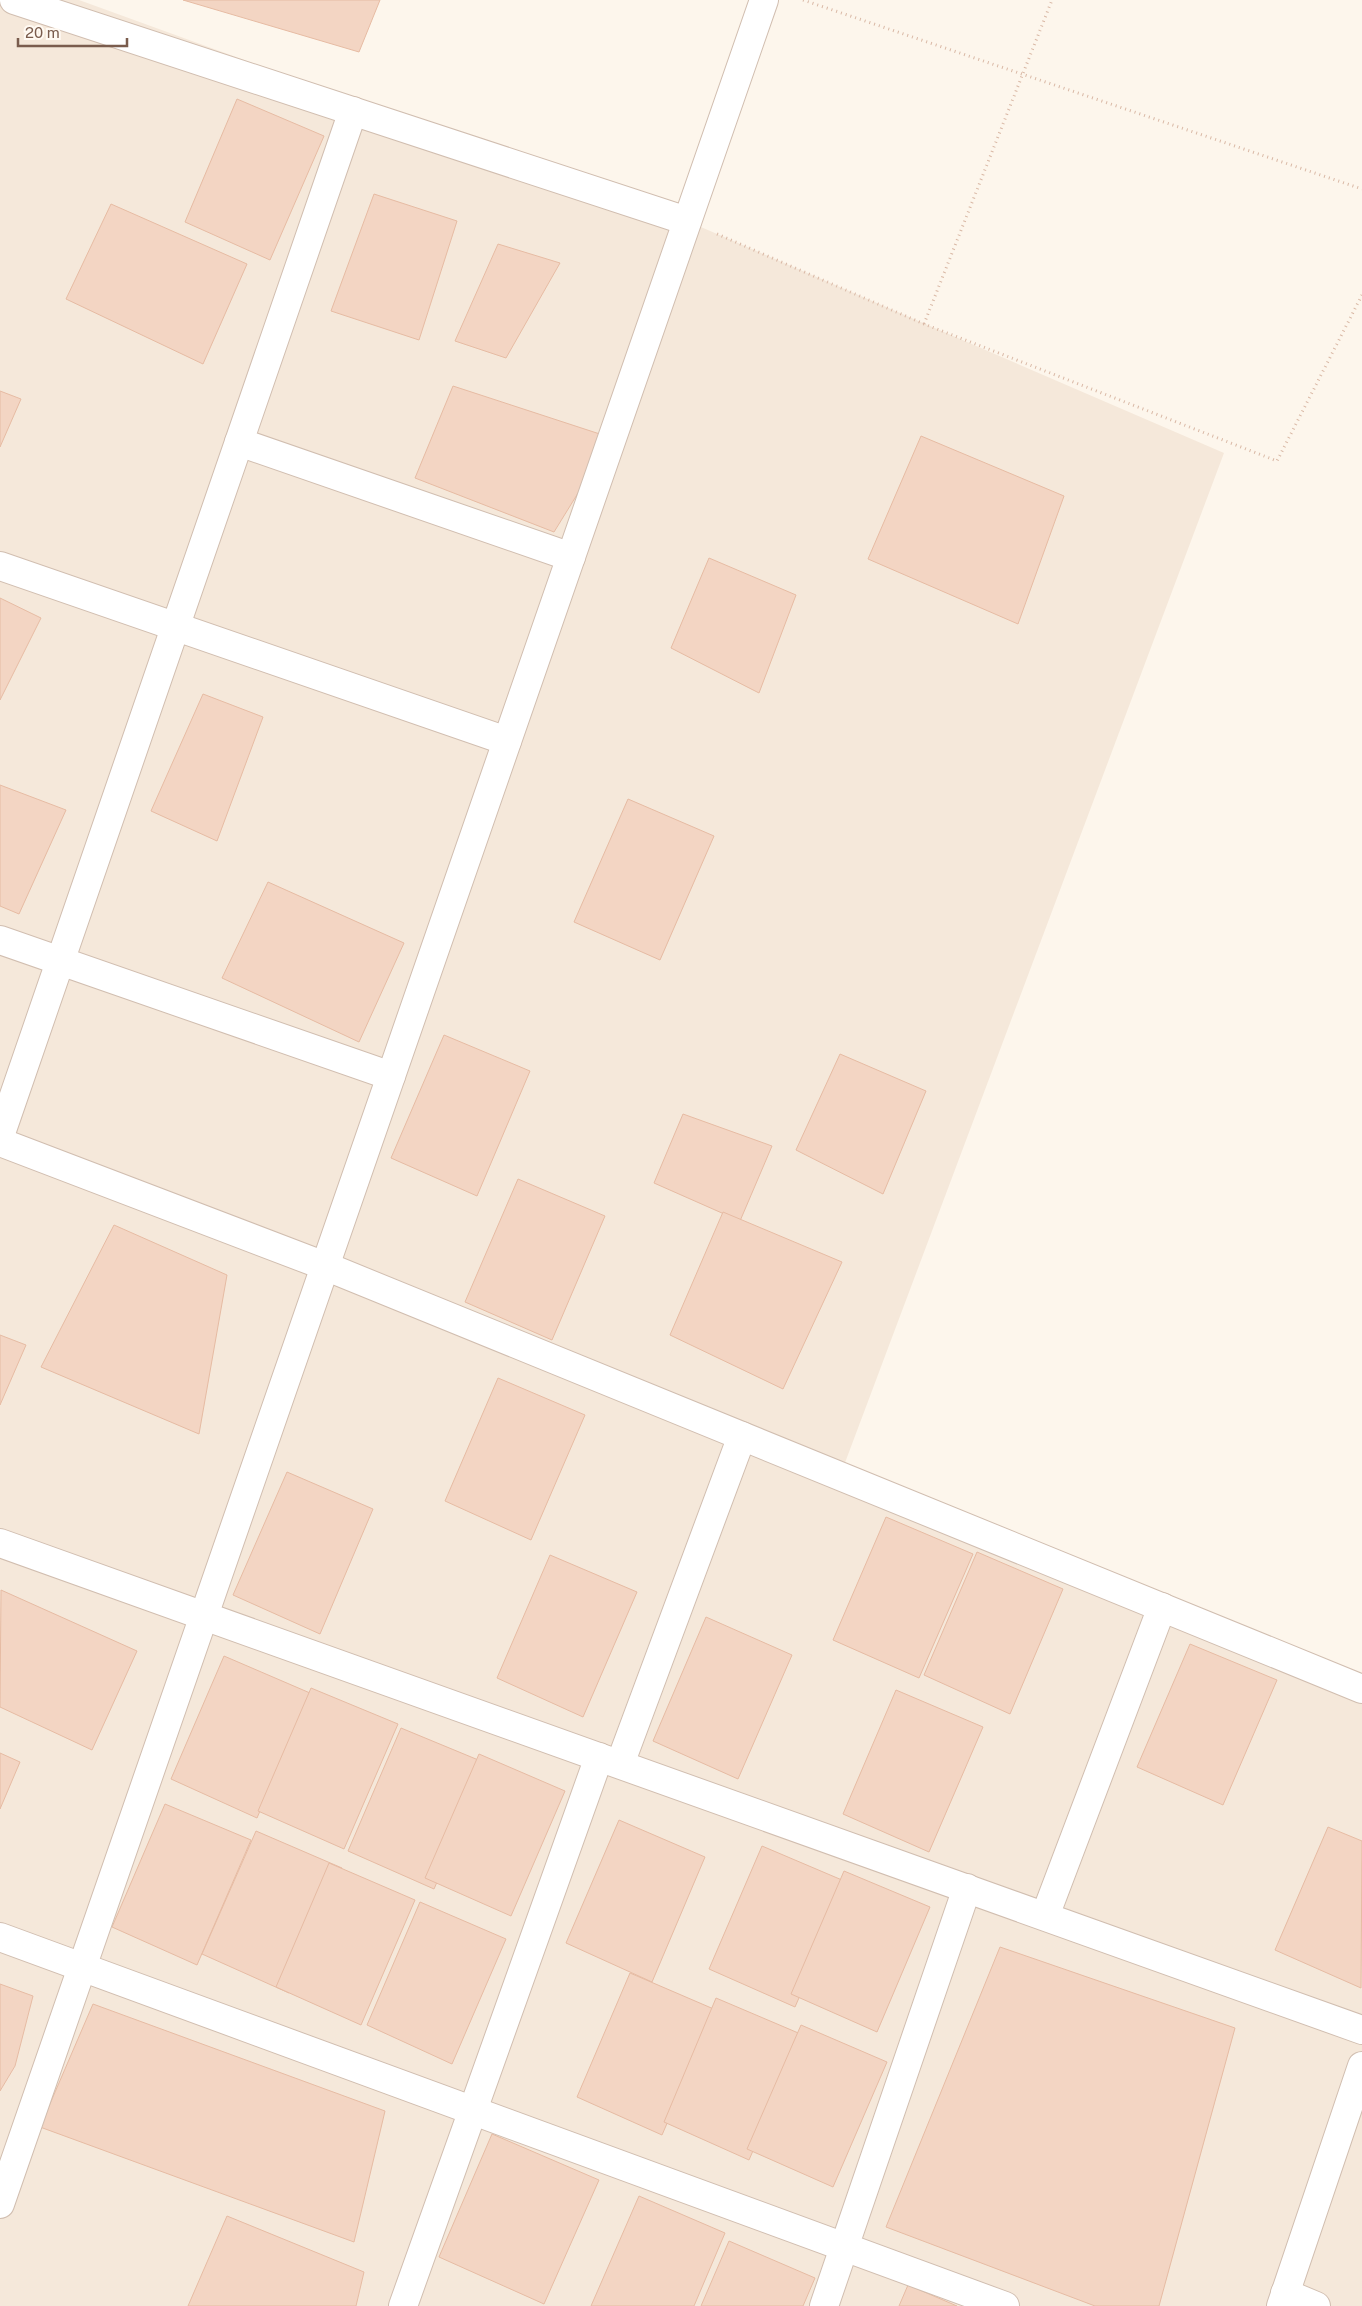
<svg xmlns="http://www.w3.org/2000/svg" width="1362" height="2306" font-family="'Public Sans',sans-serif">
<rect width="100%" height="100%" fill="#fdf6ec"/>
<polygon fill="#f5e8da" points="0,0 79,0 687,221 1224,453 840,1476 1362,1682 1362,2306 0,2306"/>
<g fill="#f3d5c3" stroke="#e6bba3">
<polygon points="183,0 380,0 359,52"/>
<polygon points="237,99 324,136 270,260 185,222"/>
<polygon points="374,194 457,221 419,340 331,311"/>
<polygon points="111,204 247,264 203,364 66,299"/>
<polygon points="498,244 560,263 506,358 455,341"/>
<polygon points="453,386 612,438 554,532 415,478"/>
<polygon points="0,391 21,399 0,447"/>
<polygon points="921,436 1064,496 1018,624 868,559"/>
<polygon points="709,558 796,595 759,693 671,648"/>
<polygon points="0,598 41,618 0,700"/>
<polygon points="203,694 263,717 217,841 151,811"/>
<polygon points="0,785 66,810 19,914 0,906"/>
<polygon points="628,799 714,836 660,960 574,922"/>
<polygon points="268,882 404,943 359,1042 222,978"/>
<polygon points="444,1035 530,1071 477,1196 391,1158"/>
<polygon points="840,1054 926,1091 883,1194 796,1150"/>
<polygon points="683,1114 772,1146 740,1221 654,1183"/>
<polygon points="518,1179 605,1216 552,1340 465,1302"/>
<polygon points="723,1212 842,1262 783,1389 670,1335"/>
<polygon points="114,1225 227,1275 199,1434 41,1367"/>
<polygon points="0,1335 26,1345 0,1405"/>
<polygon points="498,1378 585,1415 531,1540 445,1501"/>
<polygon points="287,1472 373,1509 320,1634 233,1595"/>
<polygon points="886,1517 973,1554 919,1678 833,1640"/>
<polygon points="977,1552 1063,1589 1010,1714 924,1675"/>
<polygon points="550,1555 637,1592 583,1717 497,1678"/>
<polygon points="1,1590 137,1651 92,1750 0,1707"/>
<polygon points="706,1617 792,1655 738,1779 653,1741"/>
<polygon points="1190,1644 1277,1680 1223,1805 1137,1767"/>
<polygon points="224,1656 310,1693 257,1818 171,1779"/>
<polygon points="311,1688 398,1724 344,1849 258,1811"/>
<polygon points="896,1690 983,1727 929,1852 843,1814"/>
<polygon points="401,1728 488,1764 434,1889 348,1851"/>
<polygon points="0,1753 20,1762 0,1809"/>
<polygon points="479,1754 565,1791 511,1916 425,1878"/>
<polygon points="165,1804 251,1840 197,1965 112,1927"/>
<polygon points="619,1820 705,1857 652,1982 566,1943"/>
<polygon points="1328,1827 1362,1841 1361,1988 1275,1950"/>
<polygon points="256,1831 342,1868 289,1993 202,1954"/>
<polygon points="762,1846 849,1883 795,2007 709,1969"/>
<polygon points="329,1863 415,1900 361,2025 276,1987"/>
<polygon points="844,1871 930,1907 877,2032 791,1994"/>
<polygon points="420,1902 506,1939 452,2064 367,2025"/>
<polygon points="1000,1947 1235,2028 1159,2306 1095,2306 886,2227"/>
<polygon points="630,1973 716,2010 662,2135 577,2097"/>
<polygon points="0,1984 33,1996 15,2066 0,2091"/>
<polygon points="716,1998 803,2035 749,2160 664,2122"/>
<polygon points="93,2004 385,2111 354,2242 40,2127"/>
<polygon points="801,2025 887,2062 833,2187 747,2149"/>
<polygon points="492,2134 599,2180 544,2304 439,2257"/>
<polygon points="639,2196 725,2233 694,2306 591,2306"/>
<polygon points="227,2216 364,2272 356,2306 188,2306"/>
<polygon points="729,2241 815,2278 803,2306 701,2306"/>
<polygon points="908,2285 957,2306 899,2306"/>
</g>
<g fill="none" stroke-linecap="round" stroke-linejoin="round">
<g stroke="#d1beb0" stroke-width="30">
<g id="minor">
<polyline points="14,0 687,221"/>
<polyline points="239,442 571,557"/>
<polyline points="0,566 507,741"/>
<polyline points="0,940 391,1076"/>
<polyline points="0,1136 353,111"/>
<polyline points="0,1142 325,1266 1362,1689"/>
<polyline points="0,1543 1362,2030"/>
<polyline points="620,1764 742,1436"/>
<polyline points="1045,1916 1162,1607"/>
<polyline points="0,1937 1005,2306"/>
<polyline points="0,2204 764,0"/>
<polyline points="1285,2293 1316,2306"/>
<polyline points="403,2306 599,1757"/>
<polyline points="824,2306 967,1888"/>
<polyline points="1281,2306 1362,2066"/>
</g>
</g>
<g stroke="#d9b8a5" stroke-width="3" stroke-dasharray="1 4" stroke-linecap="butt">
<polyline points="803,0 1362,189"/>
<polyline points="717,234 924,324 1277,461 1362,295"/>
<polyline points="924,324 1052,0"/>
</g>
<use href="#minor" stroke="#fff" stroke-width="28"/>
</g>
<path d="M18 38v8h109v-8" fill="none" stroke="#7a5c4d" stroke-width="2.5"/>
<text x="25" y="38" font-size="15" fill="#7a5c4d" stroke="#fffaf3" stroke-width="4" paint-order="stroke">20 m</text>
</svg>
